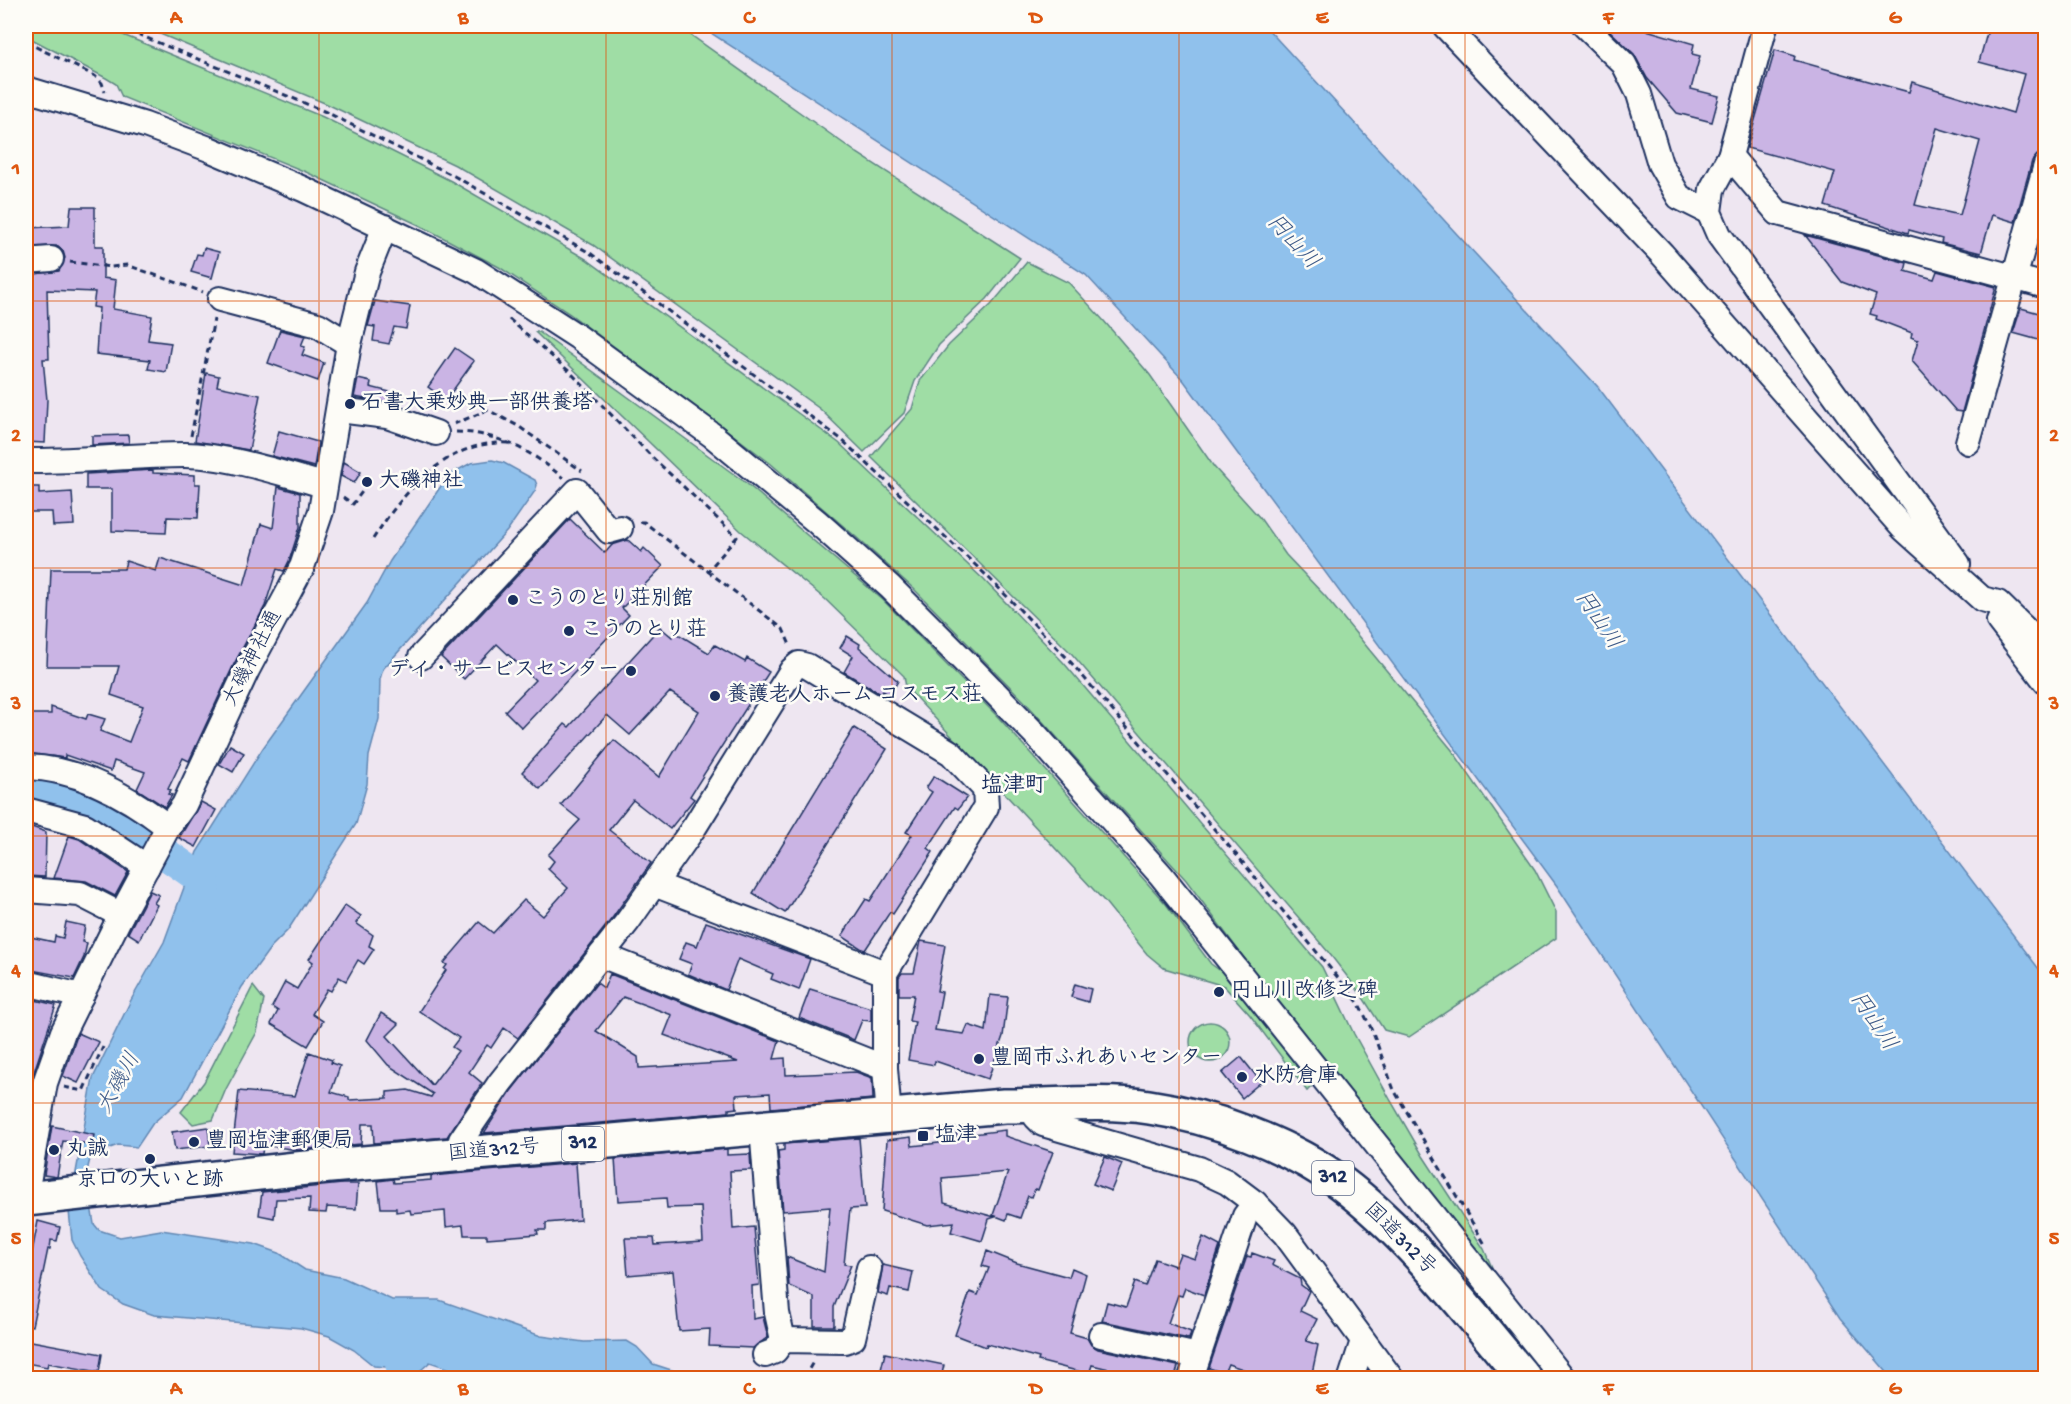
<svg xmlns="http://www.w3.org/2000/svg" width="2071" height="1404" font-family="'Gochi Hand','Klee One',sans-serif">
<rect width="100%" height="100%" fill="#eee6f1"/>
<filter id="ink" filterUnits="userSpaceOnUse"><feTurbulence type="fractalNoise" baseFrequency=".0167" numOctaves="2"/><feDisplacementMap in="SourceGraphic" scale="12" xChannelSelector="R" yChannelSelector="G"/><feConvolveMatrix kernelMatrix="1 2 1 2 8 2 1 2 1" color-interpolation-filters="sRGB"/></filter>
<g filter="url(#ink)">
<g fill="#9fdda5" stroke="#5d8682" stroke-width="1.5">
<polygon points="26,26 98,26 111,30 323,117 451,181 586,259 839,443 983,579 1063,662 1322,967 1354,1034 1391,1101 1423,1156 1484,1249 1494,1272 1487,1270 1280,1006 1186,880 1025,702 914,589 856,537 770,463 707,415 570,314 499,267 421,226 306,172 122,97 116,84 106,78 26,36"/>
<polygon points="141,26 678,26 857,153 1020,258 987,299 939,345 915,381 904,413 864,452 820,409 593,245 455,165 327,104"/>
<polygon points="1027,262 1069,283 1104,321 1150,375 1214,467 1260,518 1286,555 1325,596 1452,750 1535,870 1556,912 1556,938 1409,1037 1384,1030 1360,993 1329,953 1072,654 871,457 912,409 920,381 949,345 991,305"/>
<polygon points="535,332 539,332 746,483 883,600 999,718 1166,904 1211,964 1229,977 1313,1085 1307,1091 1250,1015 1224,986 1164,968 1147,954 1105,902 906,687 904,676 825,599 741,531"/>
<polygon points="253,986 264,1000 257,1032 226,1089 213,1120 193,1124 181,1112 204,1082"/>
<circle cx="1210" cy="1042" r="20"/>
</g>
<g fill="#90c1ec" stroke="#6187b3" stroke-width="1.5">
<polygon points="700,26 1265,26 1598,387 2045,977 2045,1378 1892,1378 1840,1318 1557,886 1184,381 1086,275"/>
<polygon points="492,460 504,463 535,480 537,485 535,491 507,531 383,669 380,679 379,719 369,756 367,784 356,824 288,930 271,947 242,987 183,1097 153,1123 137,1147 118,1145 91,1155 86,1175 94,1224 99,1230 120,1237 161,1230 254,1244 279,1253 305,1270 344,1278 392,1300 439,1300 541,1336 584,1342 627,1341 637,1347 653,1364 696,1378 477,1378 430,1362 421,1370 374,1366 354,1350 329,1336 301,1328 154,1315 123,1304 102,1290 80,1256 72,1240 69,1211 93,1078 131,1000 164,942 197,852 263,748 367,603 390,561 443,483 454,472 471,463"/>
</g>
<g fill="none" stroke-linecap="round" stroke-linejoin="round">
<g stroke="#90c1ec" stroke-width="32">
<path d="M26,792C93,799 150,843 204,881L202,906"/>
<polyline points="392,1330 405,1378"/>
</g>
</g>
<g fill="#cab4e4" stroke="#1b2f5e" stroke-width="1.5" fill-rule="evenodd">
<polygon points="1611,26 1633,26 1694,44 1692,54 1700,56 1691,89 1719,96 1712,122 1677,113 1647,78 1634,54 1609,30"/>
<path d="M1989,26H2016L2046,33V134L2041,152L2032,161L2015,222L1992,215L1981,253L1941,243L1942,239L1909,230L1908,233L1825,206L1835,172L1747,148L1775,50L1795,56L1794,60L1865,80L1909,92L1912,82L2013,113L2024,74L1979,62ZM1937,128L1980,141L1960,215L1915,205Z"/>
<polygon points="71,207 95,207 95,246 103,246 103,278 116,280 113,309 152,316 148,340 171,343 166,372 148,369 150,360 96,354 99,308 93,307 95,292 47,290 49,359 43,359 47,400 45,443 26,442 26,413 29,413 26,377 26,275 59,271 65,258 63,251 57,246 26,247 26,228 69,226"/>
<polygon points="1805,235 1907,263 1905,271 1934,279 1937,271 1996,287 1962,412 1956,411 1912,361 1918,340 1911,337 1912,333 1876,319 1877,316 1870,314 1876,295 1842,282"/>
<polygon points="204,248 219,252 212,278 191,272 197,254 202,255"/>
<polygon points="375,301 410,306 406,329 394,327 389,344 373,341 375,327 368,326"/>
<polygon points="2021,308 2046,315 2046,342 2013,333"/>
<polygon points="280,330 305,336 301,346 305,347 302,355 324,363 318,381 268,363"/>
<polygon points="455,348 474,361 446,400 428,387"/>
<polygon points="206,373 219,376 217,386 260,395 249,450 195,441"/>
<polygon points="358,379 371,382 370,387 398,394 396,404 354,397"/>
<polygon points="279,431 318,442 314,467 272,456"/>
<polygon points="128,435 129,443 92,445 92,436"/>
<polygon points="344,462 361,472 354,483 341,476"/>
<polygon points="153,470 153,473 195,475 195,484 200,484 198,518 167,517 166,533 112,531 112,489 86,489 86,474"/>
<polygon points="26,487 39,487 39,494 72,492 74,525 53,526 52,512 26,512"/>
<polygon points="278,487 300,493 300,527 289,561 284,571 277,569 265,606 234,664 189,761 183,758 168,789 171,790 168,794 172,795 165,807 137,789 145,772 114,761 111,771 65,755 65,758 26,753 26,717 29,717 29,714 51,714 51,707 86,719 88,714 105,719 100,731 129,742 143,706 111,695 119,666 47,666 51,569 124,569 126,561 156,571 160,558 244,585 261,524 273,528"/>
<polygon points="570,519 605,553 612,545 628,540 641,552 644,548 663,566 622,608 629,615 522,728 505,711 535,680 497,644 464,679 441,657"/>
<polygon points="660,627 672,637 675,632 709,653 715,645 745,662 747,658 769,672 690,796 694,799 670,829 633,800 609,830 651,863 613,917 518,1038 504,1028 491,1048 487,1045 469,1072 482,1083 447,1137 374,1143 373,1124 362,1124 361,1144 298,1150 263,1145 262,1154 232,1152 239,1091 295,1096 309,1052 332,1060 331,1063 340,1066 331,1092 349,1097 349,1100 387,1098 387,1092 408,1090 431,1097 433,1094 388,1065 367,1040 381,1013 399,1024 387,1036 432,1085 458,1051 452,1047 459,1038 419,1011 446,970 444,969 447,965 444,963 479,922 493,933 524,900 543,916 568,888 548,869 554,861 548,855 580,820 561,805 614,740 659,777 699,711 670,692 630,735 607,715 540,789 522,772 565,724 569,727"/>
<polygon points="847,636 860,644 859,647 898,681 890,695 883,691 881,694 844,672 853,656 840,648"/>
<polygon points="854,728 887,749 785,913 753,893"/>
<polygon points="230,745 244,753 233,772 219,764"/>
<polygon points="934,776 967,797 958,809 955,807 928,848 933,852 893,914 890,912 865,950 862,949 842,936 866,899 870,901 912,835 906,832 932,792 926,788"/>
<polygon points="201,802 216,810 196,847 179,838"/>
<polygon points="26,825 46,832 45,877 26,876"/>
<polygon points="69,836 79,839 128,872 115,896 86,881 54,878"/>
<polygon points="150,891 159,895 154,903 157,905 139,940 128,933"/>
<polygon points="345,905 361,916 356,923 373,935 369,946 374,949 364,964 358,960 346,981 339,977 331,991 327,989 312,1014 323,1021 308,1046 271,1024 278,1011 272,1007 285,982 297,989 313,962 309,959"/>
<polygon points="66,922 85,926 82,942 87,943 84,957 74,978 26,969 26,936 54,942 55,936 63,938"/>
<polygon points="706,922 810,959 799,990 771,979 773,974 738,959 726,990 688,974 692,964 679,959 686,942 697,946"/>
<polygon points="921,941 945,945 937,991 942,992 935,1030 964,1034 968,1025 986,1031 990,995 1008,997 1003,1036 988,1079 935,1061 934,1065 908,1060 915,1022 909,1021 914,995 899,995 899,977 902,973 914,973"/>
<path d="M610,974L779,1041L774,1059L785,1058L786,1075L856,1072L872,1078L873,1099L771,1108L770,1093L736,1095L737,1108L729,1109V1112L484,1133L511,1091L597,983L604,988ZM623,997L672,1015L664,1035L738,1062L639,1068L638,1057L596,1031Z"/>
<polygon points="1075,984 1091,989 1088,1002 1071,997"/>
<polygon points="810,989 871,1008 871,1021 862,1020 854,1040 799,1018"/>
<polygon points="26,998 56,1005 32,1078 26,1112 26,1025 30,1007 26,1007"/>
<polygon points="78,1033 99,1042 78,1083 63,1076"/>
<polygon points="1241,1057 1261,1082 1242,1098 1222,1073"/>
<polygon points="52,1126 94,1135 92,1144 63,1141 57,1177 44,1175"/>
<polygon points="208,1127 210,1146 175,1150 172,1132"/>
<polygon points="972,1128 973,1134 1005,1130 1005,1136 1053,1152 1038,1190 1035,1189 1032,1197 1028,1196 1020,1218 1008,1214 1006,1220 993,1215 1008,1172 942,1178 944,1203 995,1217 989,1219 982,1241 951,1232 954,1222 927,1225 882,1211 887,1140 911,1137 912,1146 957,1141 956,1129"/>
<polygon points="859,1138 865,1208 850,1209 844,1264 851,1265 834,1307 834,1326 814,1326 814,1297 789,1286 787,1257 824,1272 830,1207 783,1211 778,1151 784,1150 784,1144"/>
<polygon points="727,1149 727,1155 750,1154 751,1170 730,1171 733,1229 754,1227 759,1285 752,1286 753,1319 763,1317 768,1337 753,1348 709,1346 710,1329 679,1331 673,1271 628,1275 625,1238 654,1238 655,1245 703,1242 701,1207 667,1208 666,1198 618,1201 615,1159"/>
<polygon points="1105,1157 1122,1164 1111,1191 1093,1184"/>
<polygon points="576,1163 580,1220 546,1223 546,1230 537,1230 538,1234 487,1238 487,1235 464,1235 463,1225 446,1227 445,1211 411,1214 410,1210 396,1212 396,1208 381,1208 378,1181 393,1179 394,1183 431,1180 431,1176"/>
<polygon points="342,1184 358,1184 356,1209 327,1207 326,1213 309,1212 310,1198 276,1199 274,1218 259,1215 262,1192"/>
<polygon points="38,1221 60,1227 57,1241 51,1240 50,1249 48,1249 32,1326 26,1325 26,1284"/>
<polygon points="1203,1237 1220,1246 1204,1295 1185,1288 1182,1296 1178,1295 1168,1323 1191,1332 1189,1339 1102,1321 1107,1302 1126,1307 1135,1282 1145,1286 1155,1259 1175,1266 1180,1254 1195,1259"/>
<polygon points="987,1251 1017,1263 1069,1277 1072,1268 1086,1274 1070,1333 1087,1338 1091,1345 1098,1349 1178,1366 1175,1378 1133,1378 1134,1375 1092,1365 1089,1374 1038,1361 1039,1358 987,1344 986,1347 955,1335 970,1292 978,1295 989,1268 982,1266"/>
<polygon points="1252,1253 1274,1261 1272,1265 1300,1279 1301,1285 1309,1291 1300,1311 1317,1319 1306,1341 1318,1345 1311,1378 1252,1378 1254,1373 1228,1364 1224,1373 1209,1368 1247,1256 1251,1257"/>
<polygon points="883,1265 913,1272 909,1292 890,1288 888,1296 878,1293"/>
<polygon points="26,1340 102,1354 99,1372 48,1363 47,1367 26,1363"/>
<polygon points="885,1353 944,1365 941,1378 879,1378"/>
</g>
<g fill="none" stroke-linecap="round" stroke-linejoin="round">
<g stroke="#1b2f5e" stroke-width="28">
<g id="minor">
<polyline points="1445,26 1662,254 1903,528 1982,599 1998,603 2046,650"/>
<polyline points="1585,26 1624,64 1639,94 1660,164 1679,197 1709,212"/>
<polyline points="1765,26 1730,156 1712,189 1709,212 1719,235 1958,564"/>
<polyline points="26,89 145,125 209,149 303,189 476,271 578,337 712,435 816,521 890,587 971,668 1035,734 1161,875 1563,1378"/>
<polyline points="1730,156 1778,213 2046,286"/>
<polyline points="26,261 51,259"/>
<polyline points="220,299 318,325 349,344"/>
<polyline points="339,410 387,416 436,433"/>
<polyline points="1968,442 2046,165"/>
<path d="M26,461C79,462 132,455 185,455C226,455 284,474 324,485"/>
<polyline points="1999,621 2046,682"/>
<polyline points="421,657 577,491 609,531 620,528"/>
<path d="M26,767C77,768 128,796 168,827"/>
<polyline points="26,810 85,826 147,867"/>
<polyline points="654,884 885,973"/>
<polyline points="26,890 80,894 121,915"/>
<polyline points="601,955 885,1068"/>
<polyline points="26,983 81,996"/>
<polyline points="1034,1106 1036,1117 1043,1124 1199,1169 1227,1182 1255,1203 1245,1216 1191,1378"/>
<polyline points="762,1128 777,1313 783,1340"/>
<polyline points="457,1155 461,1140 500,1083 628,921 695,826 792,670 799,664 807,666 951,753 985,789 986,807 885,973 885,1068 889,1117"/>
<polyline points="26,1194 45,1083 63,1032 121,915 168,827 184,805 247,670 302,567 321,511 349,344 367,272 385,227"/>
<polyline points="1255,1203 1285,1234 1391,1378"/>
<polyline points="1101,1335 1198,1356"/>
<polyline points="765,1355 775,1351 783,1340 845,1341 853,1338 869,1268"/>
<polyline points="1351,1378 1363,1341"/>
</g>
</g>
<g stroke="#1b2f5e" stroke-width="38">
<path id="highway" d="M26,1199L296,1169L1004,1106C1051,1106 1101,1100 1149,1107C1211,1116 1291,1145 1341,1183C1409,1234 1470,1314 1524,1378"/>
</g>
<g stroke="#1b2f5e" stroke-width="3" stroke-dasharray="6 4.5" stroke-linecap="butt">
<polyline points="118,26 326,112 454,176 590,253 841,439 986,575 1068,659 1240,859 1358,1002 1372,1030 1394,1090 1486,1246"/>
<polyline points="26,42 95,76 102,83 105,92"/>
<polyline points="70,262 111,267 127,265 203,292"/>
<polyline points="509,319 571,373 652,457 737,537 707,572"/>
<polyline points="454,424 488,410 518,426 582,471"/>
<path d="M456,432C496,432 534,452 563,478"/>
<polyline points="191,436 214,319"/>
<polyline points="343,497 353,504 364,489"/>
<polyline points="640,522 644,522 783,629 790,645"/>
<path d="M373,539C403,492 448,439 509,443"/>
<polyline points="64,1087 83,1091 103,1047"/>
<polyline points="26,1373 60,1378"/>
<polyline points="804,1378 813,1362"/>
</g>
<use href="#minor" stroke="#fdfcf7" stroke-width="24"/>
<use href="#highway" stroke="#fdfcf7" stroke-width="33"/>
</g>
</g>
<path fill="none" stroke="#de5710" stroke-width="1.5" stroke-opacity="0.55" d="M319,26V1378M606,26V1378M892,26V1378M1179,26V1378M1465,26V1378M1752,26V1378M26,301H2046M26,568H2046M26,836H2046M26,1103H2046"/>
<g fill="#1b2f5e" stroke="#fdfcf7" stroke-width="2">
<circle cx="350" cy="404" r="6"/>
<circle cx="367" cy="482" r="6"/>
<circle cx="513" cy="600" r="6"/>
<circle cx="569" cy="631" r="6"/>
<circle cx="631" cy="671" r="6"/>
<circle cx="715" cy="696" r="6"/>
<circle cx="1219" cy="992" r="6"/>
<circle cx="979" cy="1059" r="6"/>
<circle cx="1242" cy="1077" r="6"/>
<rect x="917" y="1130" width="12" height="12" rx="3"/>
<circle cx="194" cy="1142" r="6"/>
<circle cx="54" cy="1150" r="6"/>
<circle cx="150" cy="1159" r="6"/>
</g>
<g text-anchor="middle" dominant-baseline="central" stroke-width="5" stroke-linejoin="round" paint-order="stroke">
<g fill="#fdfcf7" stroke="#5f6c8c" stroke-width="1.5">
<rect x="562" y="1127" width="42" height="34" rx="4.5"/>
<rect x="1312" y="1161" width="42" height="34" rx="4.5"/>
</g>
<g font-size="20" font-weight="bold" fill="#1b2f5e">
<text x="583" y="1144">312</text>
<text x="1333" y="1178">312</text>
</g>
<g font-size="21" font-weight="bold" fill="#1b2f5e" stroke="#fdfcf7" text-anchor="start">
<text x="362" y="404">石書大乗妙典一部供養塔</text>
<text x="379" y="482">大磯神社</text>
<text x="525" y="600">こうのとり荘別館</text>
<text x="581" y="631">こうのとり荘</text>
<text x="619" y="671" text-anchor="end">デイ・サービスセンター</text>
<text x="727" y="696">養護老人ホーム コスモス荘</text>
<text x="1231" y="992">円山川改修之碑</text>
<text x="991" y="1059">豊岡市ふれあいセンター</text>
<text x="1254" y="1077">水防倉庫</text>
<text x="935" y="1136">塩津</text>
<text x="206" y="1142">豊岡塩津郵便局</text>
<text x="66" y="1150">丸誠</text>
<text x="150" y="1181" text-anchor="middle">京口の大いと跡</text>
</g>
<g font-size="21" fill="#1b2f5e" stroke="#fdfcf7">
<text transform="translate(254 659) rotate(-63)">大磯神社通</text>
<text transform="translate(494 1152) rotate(-5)">国道312号</text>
<text transform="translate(1399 1240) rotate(45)">国道312号</text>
</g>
<g font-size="22" font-style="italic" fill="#3e5b89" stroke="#fdfcf7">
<text transform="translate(1292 243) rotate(47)">円山川</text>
<text transform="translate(1597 621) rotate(56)">円山川</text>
<text transform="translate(1872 1022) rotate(56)">円山川</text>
<text transform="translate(120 1084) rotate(-61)">大磯川</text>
</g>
<g font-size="22" font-weight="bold" fill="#1b2f5e" stroke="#fdfcf7">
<text x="1014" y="787">塩津町</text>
</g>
</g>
<rect width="2071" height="1404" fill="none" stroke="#fdfcf7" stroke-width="66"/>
<rect x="33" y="33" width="2005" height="1338" fill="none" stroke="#de5710" stroke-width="2"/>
<g font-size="20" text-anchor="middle" font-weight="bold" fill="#de5710">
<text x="176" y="23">A</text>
<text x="463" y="23">B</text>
<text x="749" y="23">C</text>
<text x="1036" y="23">D</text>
<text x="1322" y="23">E</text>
<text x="1608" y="23">F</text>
<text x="1895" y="23">G</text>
<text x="16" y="174">1</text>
<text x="2054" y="174">1</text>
<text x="16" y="441">2</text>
<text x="2054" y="441">2</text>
<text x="16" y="709">3</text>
<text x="2054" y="709">3</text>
<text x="16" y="976">4</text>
<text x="2054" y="976">4</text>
<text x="16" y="1244">5</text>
<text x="2054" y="1244">5</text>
<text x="176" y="1394">A</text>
<text x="463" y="1394">B</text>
<text x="749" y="1394">C</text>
<text x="1036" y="1394">D</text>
<text x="1322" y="1394">E</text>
<text x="1608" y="1394">F</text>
<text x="1895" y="1394">G</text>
</g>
</svg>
